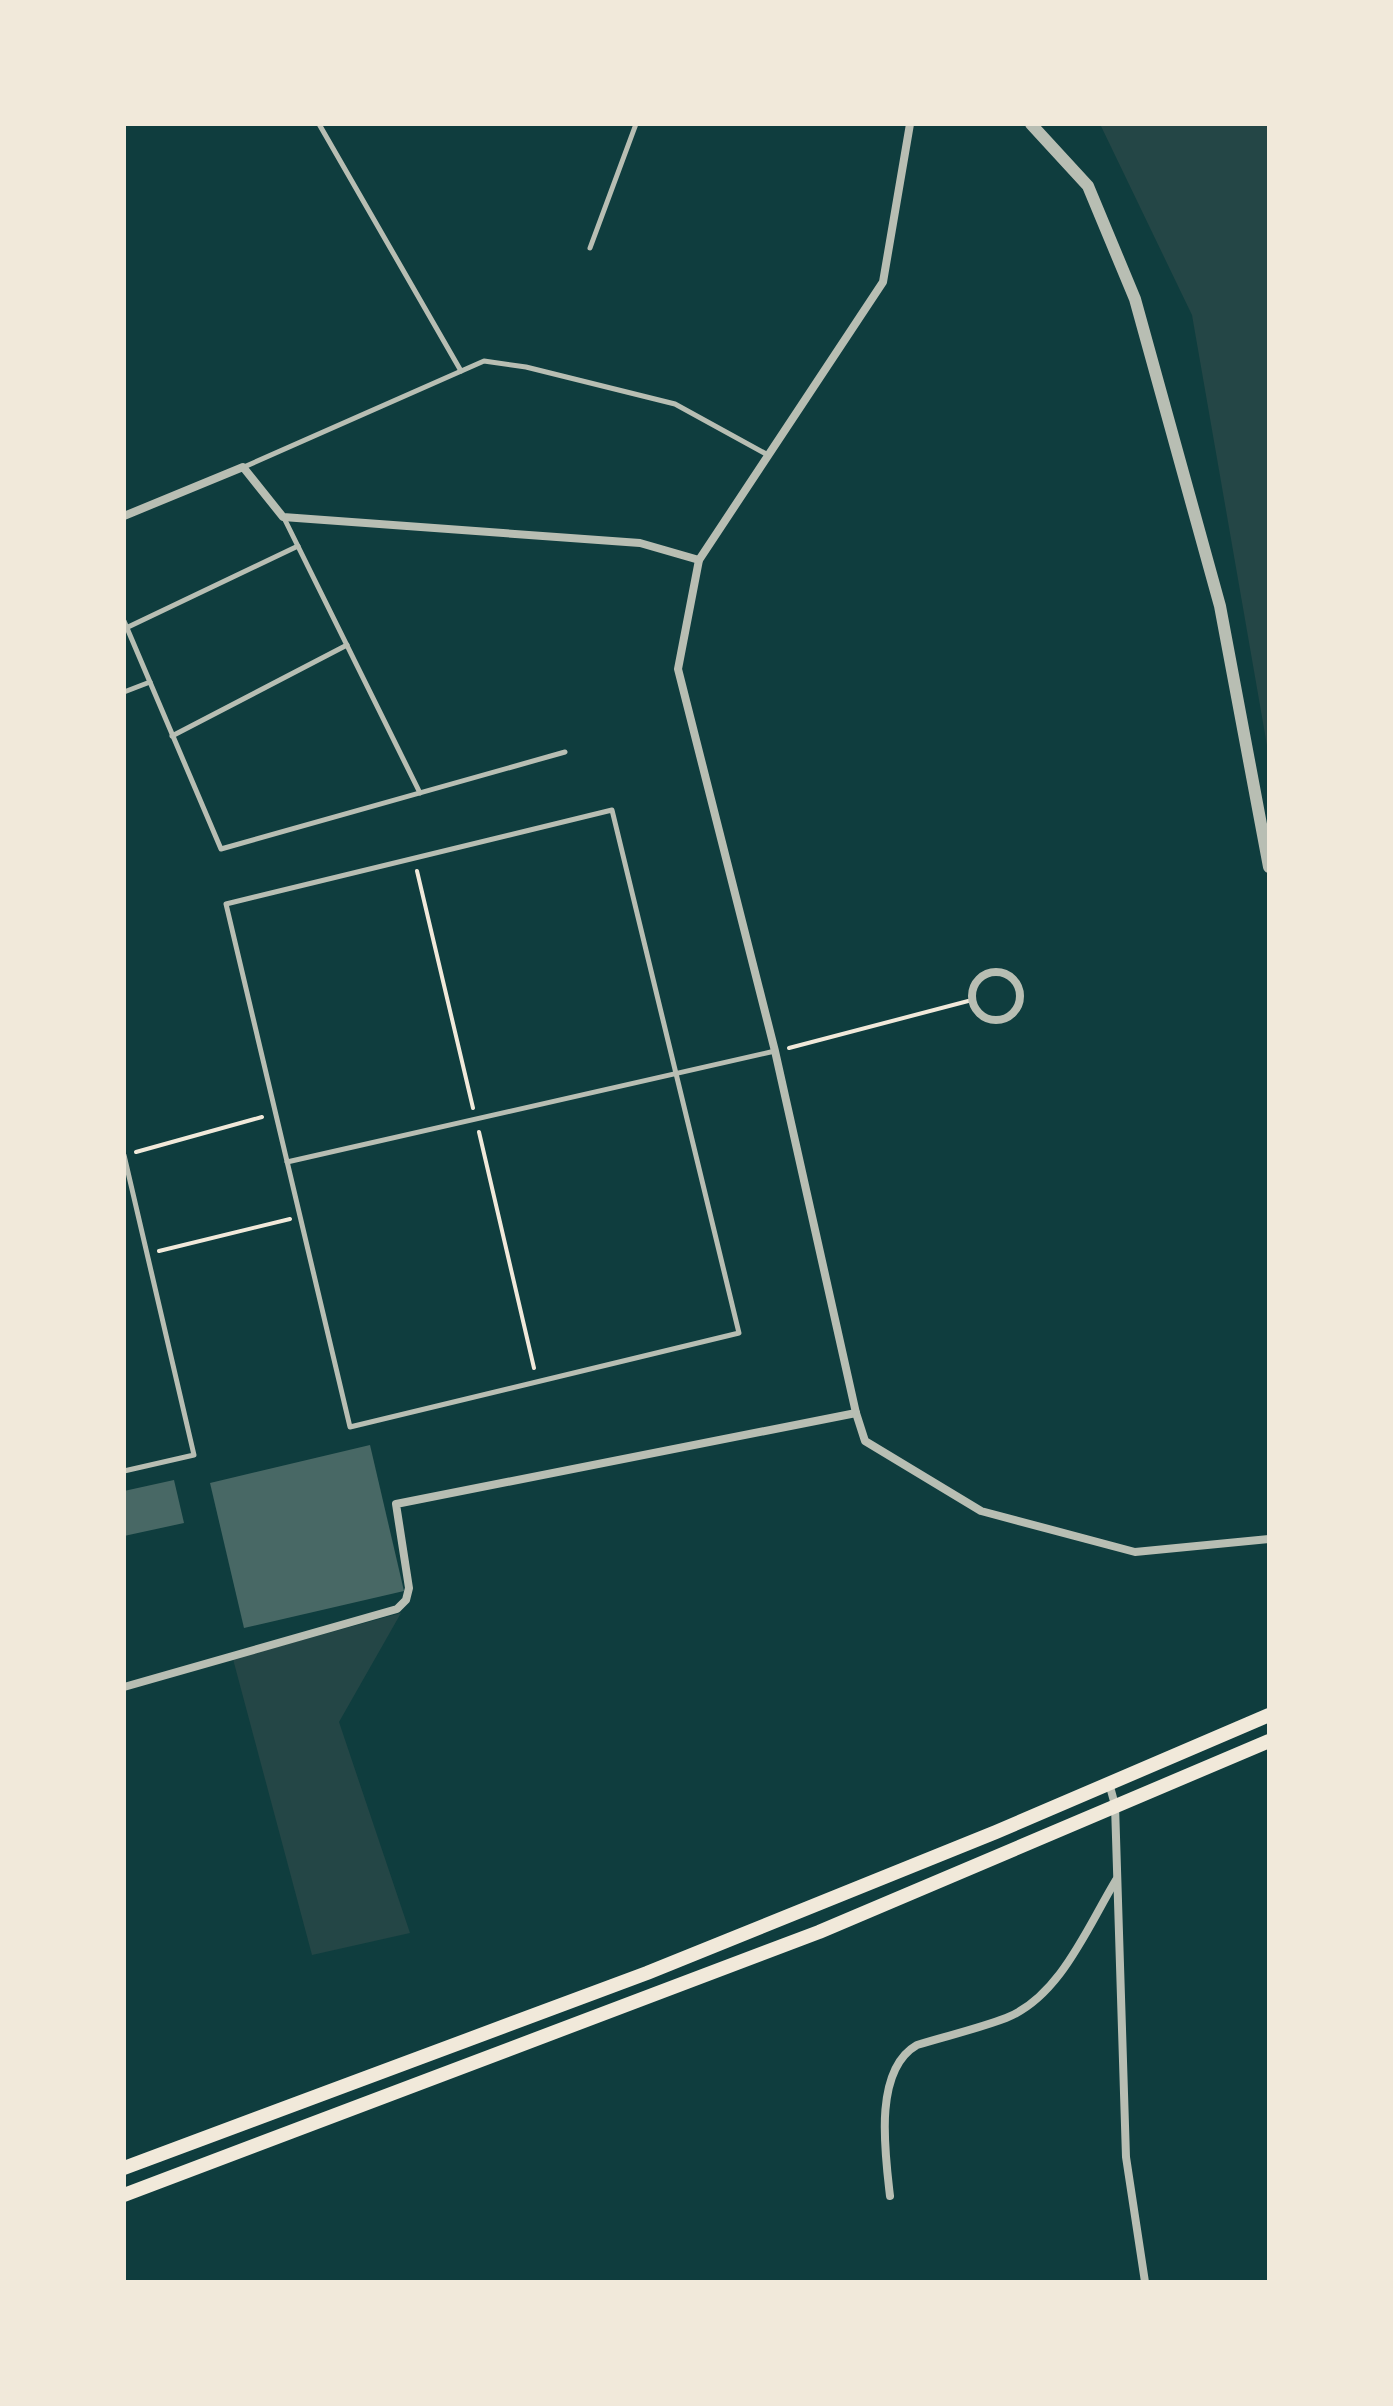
<svg xmlns="http://www.w3.org/2000/svg" width="1393" height="2406" font-family="'Sofia Sans Condensed',sans-serif">
<rect width="100%" height="100%" fill="#0f3d3e"/>
<g fill="#244646">
<polygon points="1100,124 1269,124 1269,757 1192,315"/>
<polygon points="401,1613 339,1722 410,1933 312,1955 233,1659"/>
</g>
<g fill="#486865">
<polygon points="370,1445 404,1591 244,1628 210,1483"/>
<polygon points="174,1480 184,1523 124,1536 124,1491"/>
</g>
<g fill="none" stroke-linecap="round" stroke-linejoin="round">
<g stroke="#f1e9da" stroke-width="4">
<polyline points="417,871 473,1108"/>
<polyline points="789,1048 972,1000"/>
<polyline points="479,1132 534,1368"/>
<polyline points="136,1152 262,1117"/>
<polyline points="159,1251 290,1219"/>
</g>
<g stroke="#b8beb3" stroke-width="5">
<polyline points="319,124 461,371"/>
<polyline points="590,248 636,124"/>
<polyline points="244,467 484,361 526,367 675,404 768,455"/>
<polyline points="284,518 420,793"/>
<polyline points="124,621 221,849 565,752"/>
<polyline points="126,628 298,546"/>
<polyline points="124,692 150,682"/>
<polyline points="172,736 347,645"/>
<polygon points="612,810 739,1333 350,1427 226,904"/>
<polyline points="124,1155 194,1455 124,1471"/>
<polyline points="287,1162 775,1051"/>
</g>
<g stroke="#b8beb3" stroke-width="8">
<polyline points="910,124 883,282 699,560 678,669 775,1051 856,1413 865,1441 981,1511 1135,1552 1269,1539"/>
<polyline points="124,516 243,467 283,517 640,543 699,560"/>
<circle cx="996" cy="996" r="24"/>
<polyline points="124,1687 397,1609 406,1600 409,1588 396,1504 856,1413"/>
<polyline points="1109,1783 1115,1805 1126,2157 1145,2282"/>
<path d="M890,2196C885,2153 873,2070 917,2045C946,2036 977,2029 1006,2018C1060,1997 1088,1926 1116,1880"/>
</g>
<polyline stroke="#b8beb3" stroke-width="12" points="1031,124 1088,186 1135,299 1220,606 1269,867"/>
<g stroke="#f1e9da" stroke-width="14">
<polyline points="124,2168 647,1973 996,1832 1269,1715"/>
<polyline points="124,2195 819,1932 1269,1741"/>
</g>
</g>
<rect width="1393" height="2406" fill="none" stroke="#f1e9da" stroke-width="252"/>
</svg>
